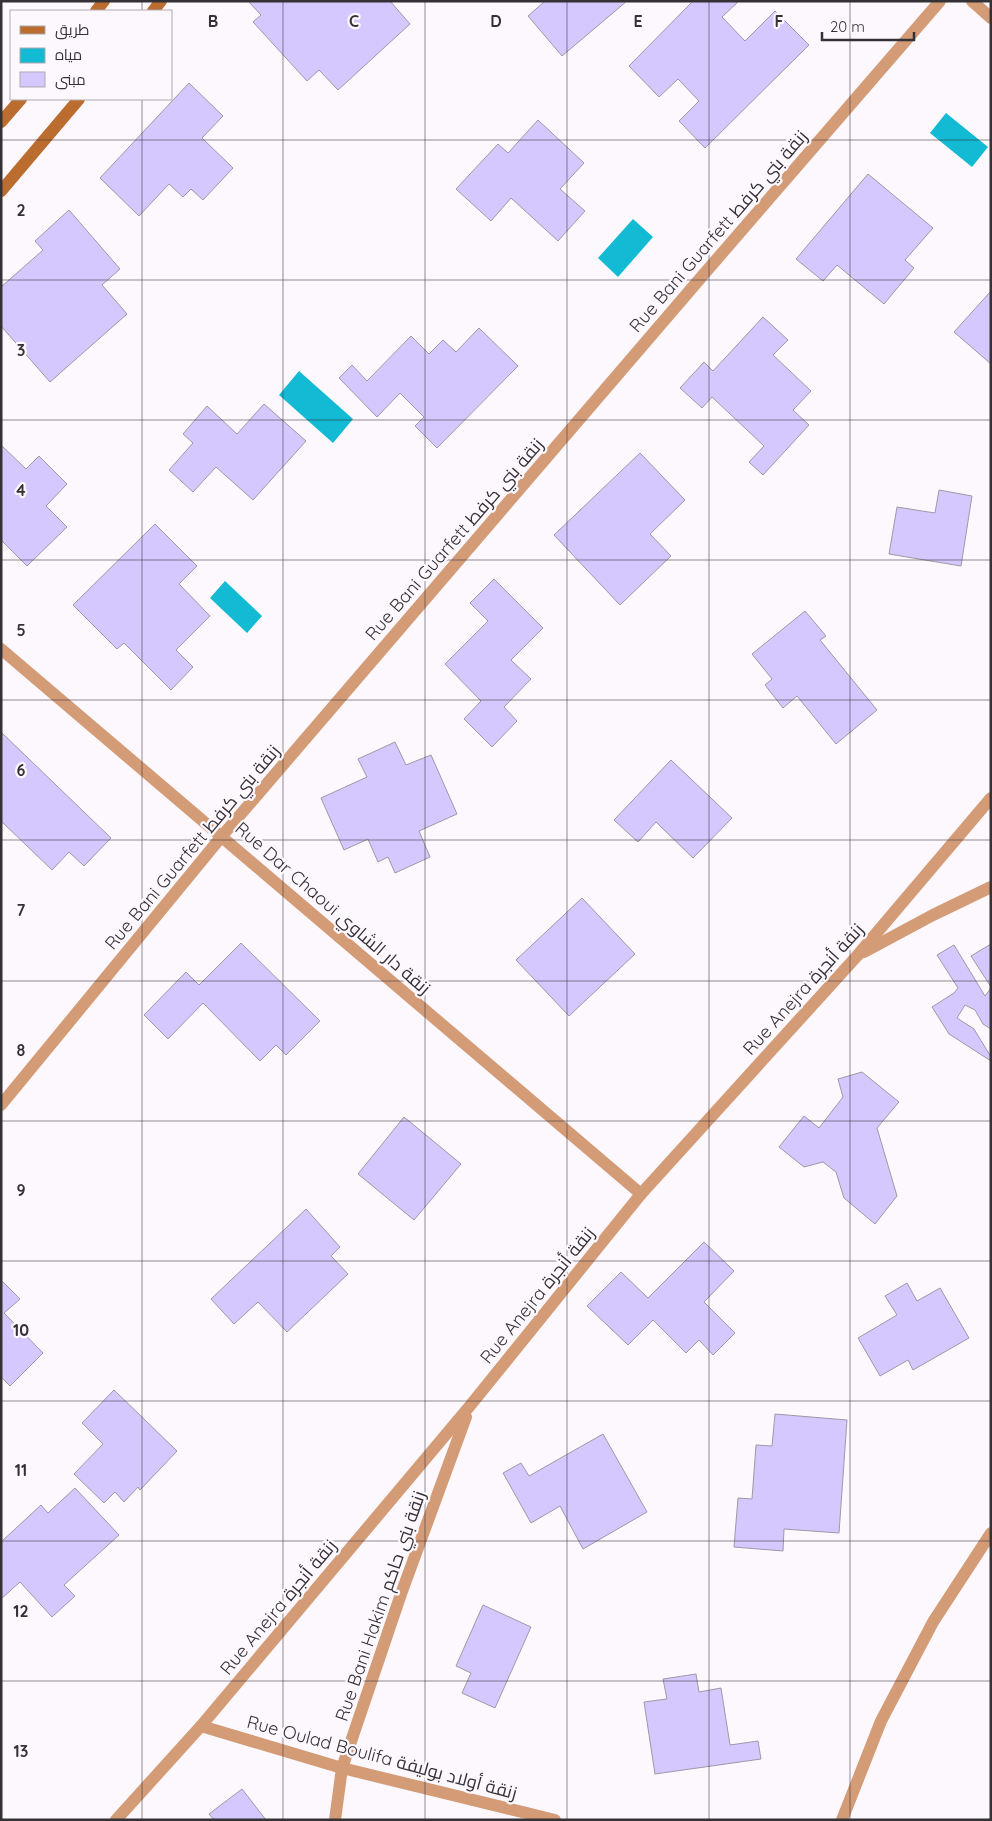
<svg xmlns="http://www.w3.org/2000/svg" width="992" height="1821" font-family="Quicksand,Cairo,sans-serif">
<rect width="100%" height="100%" fill="#fdf8fe"/>
<g fill="#12bad3">
<polygon points="946,113 988,147 972,167 930,133"/>
<polygon points="633,219 653,237 618,277 598,258"/>
<polygon points="299,371 353,419 333,443 279,395"/>
<polygon points="225,581 262,616 247,633 210,598"/>
</g>
<g fill="#d4c8fe" stroke="#9c9aa5">
<polygon points="248,1 390,1 410,24 338,90 319,70 307,81 253,22 261,15"/>
<polygon points="545,1 627,1 562,56 528,16"/>
<polygon points="693,1 739,1 722,17 745,41 775,11 809,45 705,148 679,121 699,101 678,79 659,97 629,66"/>
<polygon points="189,83 223,116 202,138 233,168 203,200 191,189 183,197 169,184 139,216 100,178"/>
<polygon points="538,120 584,163 560,189 585,211 558,241 511,198 491,221 456,189 498,144 508,153"/>
<polygon points="868,174 933,228 905,260 914,268 884,304 837,265 823,281 796,259"/>
<polygon points="69,210 120,269 102,285 127,314 50,382 1,326 1,287 43,250 35,241"/>
<polygon points="991,291 991,364 954,332"/>
<polygon points="763,317 788,340 773,355 811,391 793,410 809,425 763,475 749,462 764,446 712,397 702,408 680,388 704,362 713,371"/>
<polygon points="479,328 518,366 437,448 415,426 424,417 400,393 377,417 339,378 352,365 367,381 411,336 429,354 443,340 456,352"/>
<polygon points="264,404 306,441 253,500 216,467 193,492 169,470 193,443 183,434 207,406 237,434"/>
<polygon points="1,445 26,469 39,456 67,484 46,506 67,527 27,566 1,540"/>
<polygon points="640,453 685,500 650,534 671,556 620,605 554,535"/>
<polygon points="939,490 972,496 961,566 889,554 897,507 935,513"/>
<polygon points="155,524 197,566 179,584 210,616 176,650 193,667 171,690 124,643 117,649 73,605"/>
<polygon points="494,579 543,628 511,660 531,679 504,707 517,721 492,747 464,719 481,701 445,664 488,621 470,603"/>
<polygon points="805,611 826,636 820,640 877,710 836,744 797,696 783,708 765,685 772,679 752,654"/>
<polygon points="1,732 111,838 84,866 69,852 52,870 1,821"/>
<polygon points="395,742 406,765 431,755 457,814 419,831 430,857 395,873 388,857 378,862 368,839 344,850 321,798 367,777 358,759"/>
<polygon points="671,760 732,818 693,858 656,822 638,842 614,820"/>
<polygon points="582,898 635,954 569,1016 516,960"/>
<polygon points="241,943 320,1021 286,1055 276,1045 260,1061 203,1003 168,1039 144,1015 186,972 199,985"/>
<polygon points="991,944 991,987 971,956"/>
<polygon points="954,945 985,996 991,988 991,1029 983,1024 975,1010 965,1005 957,1018 974,1029 991,1057 991,1061 949,1034 932,1007 954,993 958,988 937,955"/>
<polygon points="862,1072 899,1102 877,1128 897,1196 875,1224 844,1198 836,1172 823,1162 804,1167 779,1147 804,1116 819,1128 843,1097 838,1079"/>
<polygon points="404,1117 461,1164 414,1220 358,1174"/>
<polygon points="306,1209 340,1247 331,1256 348,1274 287,1332 258,1302 234,1324 211,1299"/>
<polygon points="704,1242 734,1271 704,1302 735,1333 713,1355 699,1340 686,1353 653,1320 628,1345 587,1306 621,1272 648,1298"/>
<polygon points="1,1280 20,1299 4,1313 43,1353 10,1386 1,1377"/>
<polygon points="907,1283 917,1301 940,1288 969,1338 913,1370 908,1360 880,1376 858,1338 897,1315 885,1296"/>
<polygon points="114,1390 177,1451 140,1490 138,1487 124,1502 115,1492 104,1503 74,1474 103,1444 82,1423"/>
<polygon points="775,1414 847,1420 839,1533 784,1529 783,1551 734,1547 738,1498 752,1499 756,1445 772,1446"/>
<polygon points="603,1434 647,1512 583,1549 560,1506 531,1523 503,1473 521,1463 529,1476"/>
<polygon points="75,1488 119,1535 64,1585 75,1596 52,1617 20,1582 1,1599 1,1542 41,1505 48,1513"/>
<polygon points="483,1605 531,1627 495,1708 462,1693 471,1673 456,1666"/>
<polygon points="696,1674 699,1692 721,1688 730,1745 758,1741 761,1759 655,1774 644,1702 667,1699 663,1679"/>
<polygon points="242,1789 266,1820 214,1820 209,1814"/>
</g>
<g fill="none" stroke-linecap="round" stroke-linejoin="round">
<g stroke="#d39c77" stroke-width="12">
<polyline points="972,1 991,18"/>
<polyline points="1,649 641,1194"/>
<polyline points="864,952 933,915 991,887"/>
<polyline points="1,1105 222,836 704,274 940,1"/>
<polyline points="201,1726 342,1768 555,1820"/>
<polyline points="116,1820 201,1726 469,1407 641,1194 857,956 991,798"/>
<polyline points="335,1820 342,1768 401,1594 466,1417"/>
<polyline points="842,1820 881,1721 933,1622 991,1533"/>
</g>
<g stroke="#bb6c2f" stroke-width="12">
<polyline points="96,11 104,1"/>
<polyline points="153,11 161,1"/>
<polyline points="1,122 21,99"/>
<polyline points="1,191 79,99"/>
</g>
</g>
<path fill="none" stroke="#353236" stroke-width="1" stroke-opacity="0.55" d="M142,1V11M283,1V1820M425,1V1820M567,1V1820M709,1V1820M850,1V1820M142,99V1820M1,140H991M1,280H991M1,420H991M1,560H991M1,700H991M1,840H991M1,981H991M1,1121H991M1,1261H991M1,1401H991M1,1541H991M1,1681H991"/>
<g text-anchor="middle" dominant-baseline="central" stroke-width="4.5" stroke-linejoin="round" paint-order="stroke">
<g font-size="18" fill="#353236" stroke="#fdf8fe">
<text transform="translate(718 231) rotate(-49)">Rue Bani Guarfett زنقة بني كرفط</text>
<text transform="translate(454 539) rotate(-49)">Rue Bani Guarfett زنقة بني كرفط</text>
<text transform="translate(192 847) rotate(-50)">Rue Bani Guarfett زنقة بني كرفط</text>
<text transform="translate(333 908) rotate(41)">Rue Dar Chaoui زنقة دار الشاوي</text>
<text transform="translate(803 989) rotate(-48)">Rue Anejra زنقة أنجرة</text>
<text transform="translate(537 1295) rotate(-51)">Rue Anejra زنقة أنجرة</text>
<text transform="translate(380 1606) rotate(-71)">Rue Bani Hakim زنقة بني حاكم</text>
<text transform="translate(278 1607) rotate(-50)">Rue Anejra زنقة أنجرة</text>
<text transform="translate(382 1757) rotate(15)">Rue Oulad Boulifa زنقة أولاد بوليفة</text>
</g>
</g>
<g font-size="16" text-anchor="middle" font-weight="bold" fill="#353236" stroke="#fdf8fe" stroke-width="4.5" stroke-linejoin="round" paint-order="stroke">
<text x="213" y="27">B</text>
<text x="354" y="27">C</text>
<text x="496" y="27">D</text>
<text x="638" y="27">E</text>
<text x="779" y="27">F</text>
<text x="21" y="216">2</text>
<text x="21" y="356">3</text>
<text x="21" y="496">4</text>
<text x="21" y="636">5</text>
<text x="21" y="776">6</text>
<text x="21" y="916">7</text>
<text x="21" y="1056">8</text>
<text x="21" y="1196">9</text>
<text x="21" y="1336">10</text>
<text x="21" y="1476">11</text>
<text x="21" y="1617">12</text>
<text x="21" y="1757">13</text>
</g>
<rect width="992" height="1821" fill="none" stroke="#353236" stroke-width="5"/>
<rect x="10" y="10" width="162" height="90" fill="#fdf8fe" stroke="#ada9ae"/>
<rect x="20" y="26" width="25" height="8" fill="#bb6c2f" stroke="#ada9ae"/>
<text x="55" y="35" font-size="15" fill="#353236">طريق</text>
<rect x="20" y="48" width="25" height="15" fill="#12bad3" stroke="#ada9ae"/>
<text x="55" y="60" font-size="15" fill="#353236">مياه</text>
<rect x="20" y="72" width="25" height="15" fill="#d4c8fe" stroke="#ada9ae"/>
<text x="55" y="85" font-size="15" fill="#353236">مبنى</text>
<path d="M822 32v8h92v-8" fill="none" stroke="#353236" stroke-width="2.5"/>
<text x="830" y="32" font-size="15" fill="#353236" stroke="#fdf8fe" stroke-width="4" paint-order="stroke">20 m</text>
</svg>
